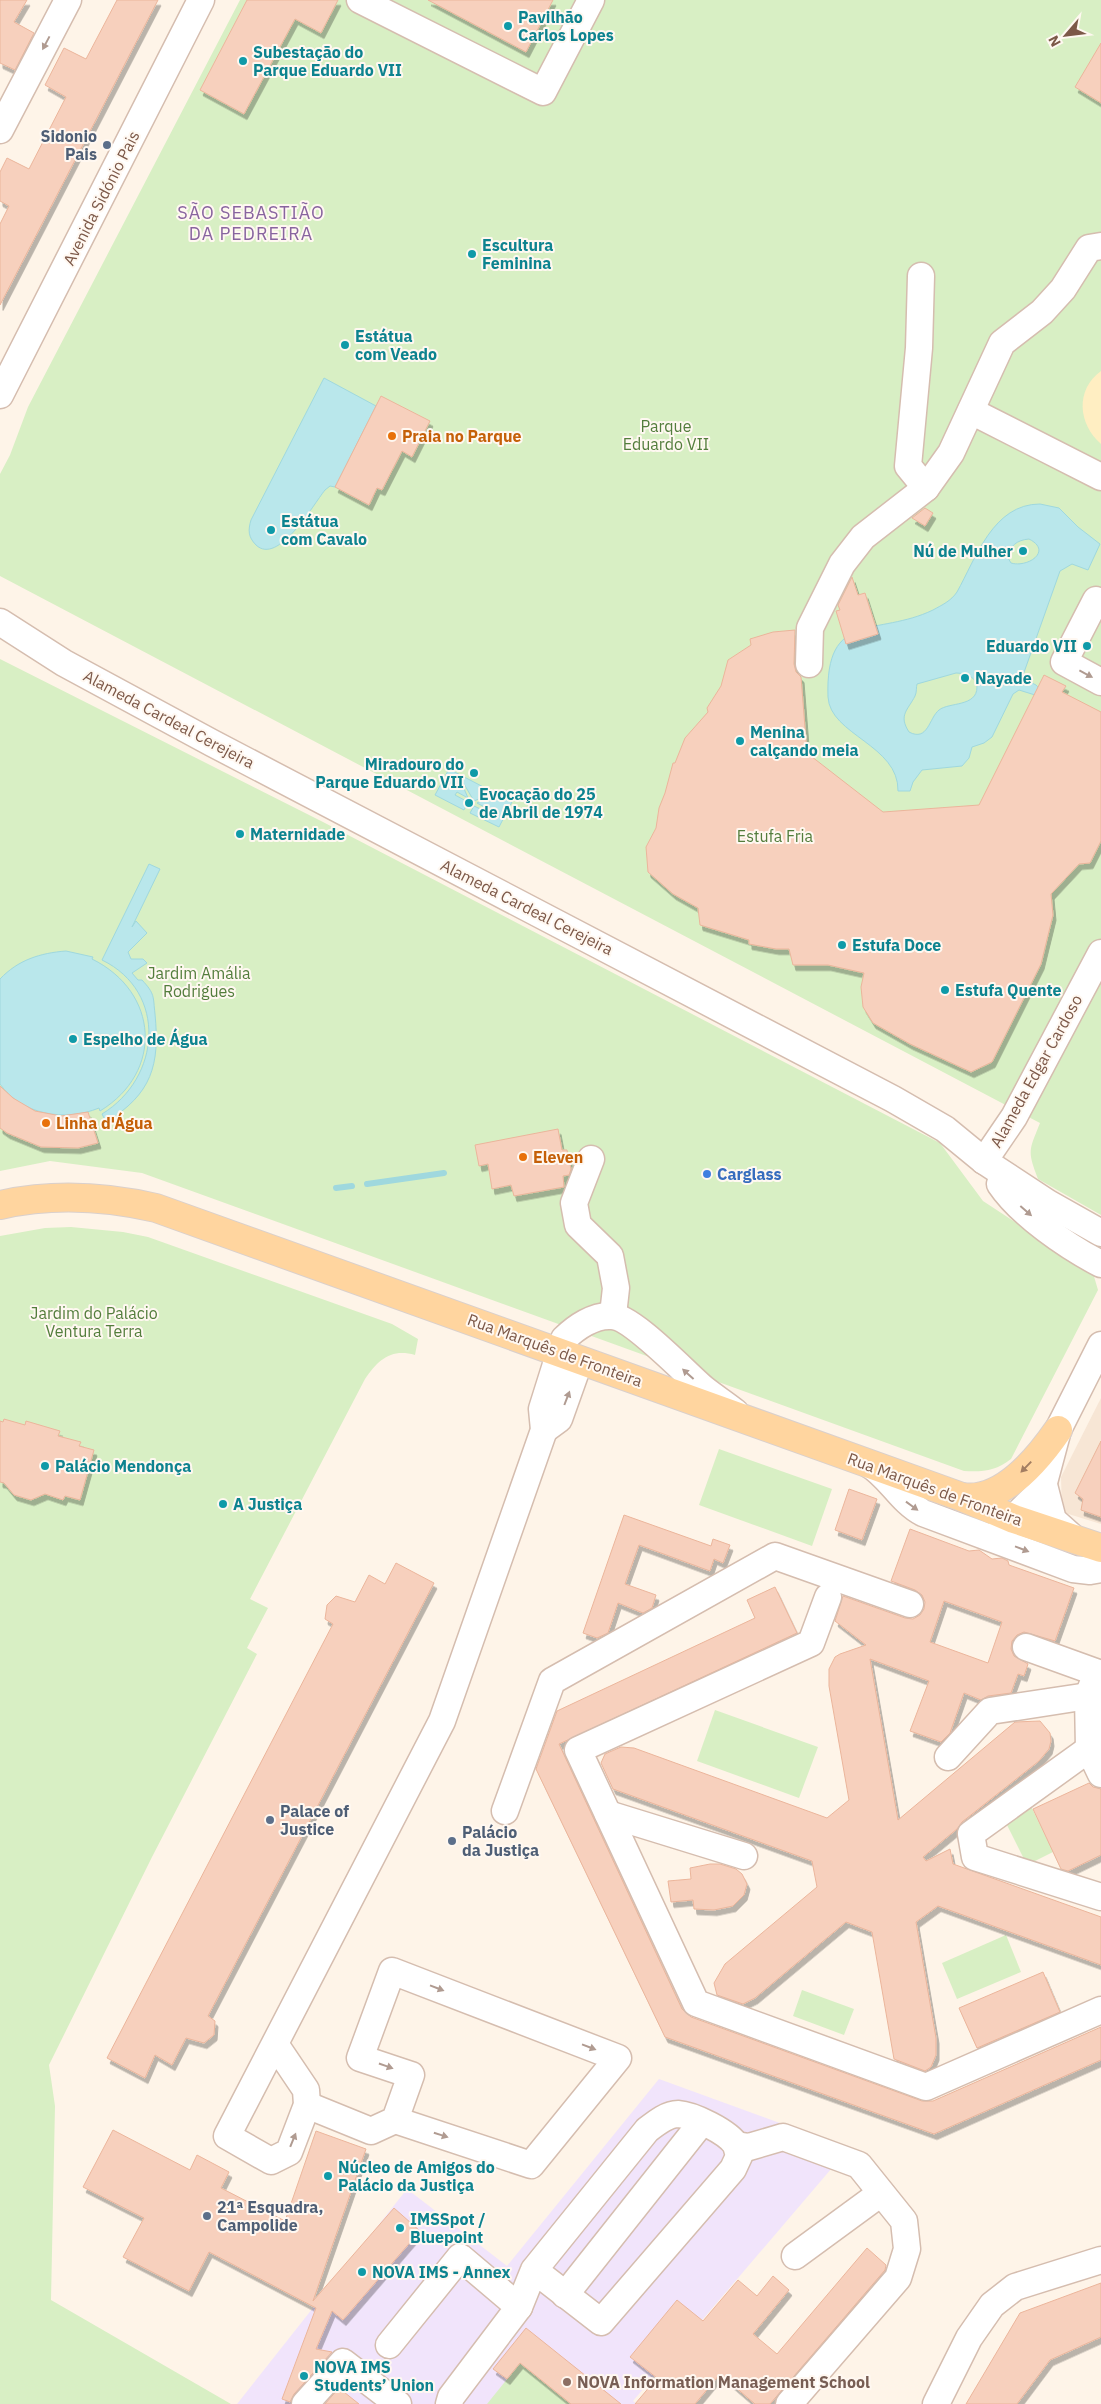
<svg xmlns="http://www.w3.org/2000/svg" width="1101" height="2404" font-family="'IBM Plex Sans',sans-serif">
<defs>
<filter id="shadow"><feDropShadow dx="3" dy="5.5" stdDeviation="0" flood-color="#0004"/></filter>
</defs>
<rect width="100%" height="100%" fill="#fef4e8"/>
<polygon fill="#f7e6d5" points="1101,1398 1101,1524 1062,1512 1061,1477"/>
<polygon fill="#f1e4fb" points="659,2079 849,2148 633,2401 637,2404 237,2404 407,2189 507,2266"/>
<g fill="#d8efc4">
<path d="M240,0H1101V1215L1038,1179C1027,1150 1029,1151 1040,1123L0,576V474L10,455L28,407Z"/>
<path d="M0,659L323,822L940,1143L983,1201L1093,1273L1098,1290L1011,1459C996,1471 983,1472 964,1471L142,1173L50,1161L0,1171Z"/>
<path d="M71,1227L123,1232L148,1237L392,1324L418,1339L415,1355C391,1348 378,1360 365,1379L250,1599L268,1608L247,1648L257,1654L152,1857L49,2065L55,2106L51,2300L231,2404H0V1236L45,1228Z"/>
<polygon points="719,1449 832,1489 812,1546 699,1505"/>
<polygon points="715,1710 818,1747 799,1798 697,1761"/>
<polygon points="1031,1806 1053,1852 1027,1865 1004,1819"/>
<polygon points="1006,1935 1021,1972 957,1999 942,1963"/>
<polygon points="802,1990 854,2009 844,2035 793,2016"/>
<polygon points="520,2363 571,2404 487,2404"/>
</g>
<path fill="#ffeec2" d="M1101,371V444C1078,424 1075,390 1101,371Z"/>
<g fill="#b9e7eb" stroke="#9fd8de" fill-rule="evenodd">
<path d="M324,378L376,406L335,487L330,486L325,490C313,505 278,566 256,545C248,537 248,530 251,520Z"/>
<path d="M1040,504L1059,508L1078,527L1100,544L1088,570L1072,564L1060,571L1022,678L1036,685L1038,687L1035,695L1019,690L1013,694L992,737L984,743L972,747L969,758L962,766L922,770L913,782L910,791H898C899,745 830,735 828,697C825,609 877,637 933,610C942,605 951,601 957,592C976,558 993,504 1040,504ZM1029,539C1053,551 1028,568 1011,563L1008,558C1009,546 1017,540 1029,539ZM956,673C960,673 964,674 968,675C973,678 977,681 977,687C977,707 949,702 939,710C929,718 928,742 909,732C898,715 908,710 915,696C917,692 916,687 917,684Z"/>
<polygon points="449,769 512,802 499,827 470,813 474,806 487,812 488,809 477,803 489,797 488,795 474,801 464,784 462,784 468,798 457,792 455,795 468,802 464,810 435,795"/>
<path d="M149,864L160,869L132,927L136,921L147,933L128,952L131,959H143L147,963L132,973L138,980H142C155,994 153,996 155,1014C160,1065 152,1094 106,1122L102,1114C161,1078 168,992 102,960Z"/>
<path d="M66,951L93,957L92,959C159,992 164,1072 100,1111L99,1108C65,1122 22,1115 0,1084V979C18,960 40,953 66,951Z"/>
</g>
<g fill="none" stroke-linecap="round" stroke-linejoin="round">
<g stroke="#9fd8de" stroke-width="6">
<polyline points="367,1184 444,1173"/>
<polyline points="336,1188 352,1186"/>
</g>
</g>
<g fill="#f7d0bd" stroke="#ebb59b" fill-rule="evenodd" filter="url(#shadow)">
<polygon points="0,0 27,0 14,22 34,33 15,70 0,63"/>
<polygon points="117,0 158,0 0,305 0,224 9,206 0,201 0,172 7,158 29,169 66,97 45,85 64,48 86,59"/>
<polygon points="247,0 338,0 321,33 295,19 244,114 200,90"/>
<polygon points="428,0 553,0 526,52"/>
<polygon points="1101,43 1101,103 1075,87"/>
<polygon points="381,396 430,421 412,457 402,451 382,490 377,488 369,505 335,487"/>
<polygon points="925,508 933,513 925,526 912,518"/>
<polygon points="852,577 858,595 865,593 878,634 846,644 836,611 840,610 838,605"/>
<polygon points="795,630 794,664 796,672 801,677 807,753 883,812 979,805 1044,675 1066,686 1062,692 1101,712 1101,841 1090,863 1079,864 1051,894 1053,915 1041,964 992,1062 971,1072 910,1044 873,1023 863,1007 861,987 864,973 828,965 793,965 789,949 776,949 749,944 749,940 700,925 698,908 673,894 648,872 646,847 656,828 659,808 665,793 673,763 675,763 685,738 708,712 707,708 721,686 728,660 751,645 750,639 773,632"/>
<polygon points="0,1086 13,1098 35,1111 61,1116 88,1112 98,1143 78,1148 41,1147 7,1133 0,1128"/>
<polygon points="558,1129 562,1150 567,1150 571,1169 569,1175 563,1176 564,1187 514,1196 511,1185 492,1189 488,1164 479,1166 475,1145"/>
<polygon points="4,1419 25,1425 26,1421 60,1431 58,1436 81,1442 79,1446 94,1450 80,1500 65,1496 63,1500 45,1494 31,1500 14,1495 4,1483 0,1482 0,1421 3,1422"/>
<polygon points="1101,1441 1101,1517 1081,1510 1083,1499 1075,1493"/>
<polygon points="849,1489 877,1499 862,1540 835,1530"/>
<polygon points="624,1515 711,1546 713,1539 730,1545 723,1563 714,1559 710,1571 639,1545 625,1584 656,1595 652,1608 643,1613 618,1603 608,1633 597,1638 583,1633"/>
<path d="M910,1529L969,1551L979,1550L992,1559L1002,1558L1008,1561L1009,1565L1074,1588L1055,1641L1024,1632L1017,1635L1012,1641L1011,1649L1014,1656L1028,1664L1024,1676L1018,1674L1011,1693L988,1696L981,1700L964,1693L950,1733L941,1742L910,1731L929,1681L870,1659L898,1820L1015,1722L1040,1721L1050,1733L1051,1741L1049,1749L1039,1761L962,1822L957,1829L923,1857L926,1861L950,1849L953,1864L1101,1917V1965L938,1906L916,1922L936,2038V2055L931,2067L925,2071L894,2059L872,1932L846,1922L755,1998L743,2004L717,1995L714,1983L725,1964L817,1887L812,1861L613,1789L601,1763L605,1754L621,1747L634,1748L827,1818L849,1800L829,1686V1669L835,1657L840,1654L866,1645L835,1621L843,1596L905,1618L913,1619L920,1615L924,1609L925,1602L922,1595L915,1590L891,1581ZM944,1601L1002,1622L988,1663L930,1642Z"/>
<polygon points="396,1563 434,1583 208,2016 215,2021 214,2035 204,2043 186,2038 172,2065 155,2055 145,2078 107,2058 333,1624 325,1619 327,1605 336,1596 355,1602 369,1575 385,1584"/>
<polygon points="775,1587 797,1633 559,1744 682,2009 691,2017 922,2101 933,2101 1101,2027 1101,2060 934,2134 665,2037 536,1769 557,1711 755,1618 747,1600"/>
<polygon points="1089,1783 1093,1787 1101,1789 1101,1855 1068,1871 1061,1869 1033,1809"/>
<polygon points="710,1864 720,1864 736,1869 742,1874 747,1884 744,1895 733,1906 714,1910 694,1909 693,1900 671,1902 668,1881 691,1879 690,1868"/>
<polygon points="1043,1972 1060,2012 977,2048 959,2008"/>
<polygon points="113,2130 190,2170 197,2155 229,2172 221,2188 285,2221 316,2131 366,2149 313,2301 394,2208 420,2231 343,2320 332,2311 316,2349 332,2352 294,2394 290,2402 282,2399 316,2308 209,2252 189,2291 123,2257 144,2218 83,2187"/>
<polygon points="867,2248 886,2265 885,2270 770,2404 755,2404 720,2374 695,2404 635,2404 657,2378 630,2357 677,2300 703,2321 738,2280 757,2296 773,2276 789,2290 753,2334 777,2354"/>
<polygon points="1101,2283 1101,2337 1050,2360 1017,2404 966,2404 1020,2313"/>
<polygon points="526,2328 621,2404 571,2404 520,2363 507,2379 493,2369"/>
<polygon points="339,2388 359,2404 325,2404"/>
</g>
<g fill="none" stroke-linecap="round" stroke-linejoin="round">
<g stroke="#d5bdaf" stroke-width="29">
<g id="minor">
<polyline points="360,0 543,92 591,0"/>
<polyline points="0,130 68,0"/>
<polyline points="921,276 919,348 908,466 926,488"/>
<polyline points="0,395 201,0"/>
<polyline points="971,411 1101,477"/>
<polyline points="1101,602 1096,600 1064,662 1101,682"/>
<polyline points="0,622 64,663 212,743 893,1099 945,1129 984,1161 1048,1203 1101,1233"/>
<polyline points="809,664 810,628 842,564 863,537 926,488 951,453 1002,343 1042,312 1063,289 1089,248 1101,246"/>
<polyline points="591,1159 574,1203 578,1225 610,1256 616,1288 613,1315"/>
<polyline points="984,1161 1014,1117 1101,953"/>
<path d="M1000,1184C1021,1215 1068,1247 1101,1264"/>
<polyline points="544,1430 559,1419 580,1360"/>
<path d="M867,1463C889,1475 900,1501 923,1513L1073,1569L1090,1571L1101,1569"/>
<polyline points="1044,1485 1053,1520 1072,1537"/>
<polyline points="999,1532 1042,1490 1058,1430 1101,1345"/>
<polyline points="828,1597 811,1643 578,1750 696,2003 926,2087 1101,2010"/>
<polyline points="1026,1647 1101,1674"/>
<polyline points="1097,1673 1088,1696 1089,1749 1101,1774"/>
<polyline points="1089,1749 971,1834 975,1857 1101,1897"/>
<polyline points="948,1757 990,1711 1088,1696"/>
<polyline points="505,1811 552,1681 775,1556 910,1604"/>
<polyline points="608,1814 744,1856"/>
<path d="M275,2044L306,2090L307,2105L289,2152L271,2161L227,2136L442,1721L544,1430L542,1409L564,1339C576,1327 594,1315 611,1316C632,1316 686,1374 704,1389C714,1397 725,1404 735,1412"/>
<polyline points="307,2105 371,2131 395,2120 411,2075 360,2058 392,1971 618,2058 531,2165 395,2120"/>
<polyline points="736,2145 749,2147 783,2137 859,2165 904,2221 907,2249 898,2278 789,2404"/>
<polyline points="795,2256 881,2193"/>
<polyline points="565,2295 702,2122"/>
<path d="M519,2307L534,2270L647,2130C656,2123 667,2114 678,2114C693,2115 728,2132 736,2145C737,2148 738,2153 739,2156L733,2169L601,2322L534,2270"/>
<polyline points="389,2345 460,2257 519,2307 451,2397 449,2404"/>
<polyline points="305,2404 343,2362 398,2404"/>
<polyline points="936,2404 969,2338 992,2305 1015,2287 1101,2260"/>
</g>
</g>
<g stroke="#dad0cc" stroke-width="30">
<g id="major">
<path d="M0,1205C53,1193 104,1196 156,1208L962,1497L1014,1519L1101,1548"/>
<path d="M962,1497C1002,1503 1038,1459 1058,1430"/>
</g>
</g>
<use href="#minor" stroke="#fff" stroke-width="26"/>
<use href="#major" stroke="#ffd59f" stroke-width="28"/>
</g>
<defs><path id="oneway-solid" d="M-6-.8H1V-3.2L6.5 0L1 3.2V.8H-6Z" transform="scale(1.25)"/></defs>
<g fill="#b09b91">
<use href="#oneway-solid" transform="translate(46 43) rotate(118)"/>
<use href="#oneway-solid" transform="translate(1086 674) rotate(28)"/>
<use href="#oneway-solid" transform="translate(1026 1211) rotate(41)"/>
<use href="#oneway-solid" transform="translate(688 1374) rotate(-138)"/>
<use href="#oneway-solid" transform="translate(567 1398) rotate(-69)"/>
<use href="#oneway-solid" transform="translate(912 1506) rotate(36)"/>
<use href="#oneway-solid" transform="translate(1022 1549) rotate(21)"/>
<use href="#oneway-solid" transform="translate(437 1988) rotate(21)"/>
<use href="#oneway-solid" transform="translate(589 2047) rotate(21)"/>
<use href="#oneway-solid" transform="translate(386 2066) rotate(19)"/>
<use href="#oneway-solid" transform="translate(441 2135) rotate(18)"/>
<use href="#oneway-solid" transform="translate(293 2140) rotate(-68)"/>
</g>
<use fill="#a37e62" href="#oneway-solid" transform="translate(1026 1467) rotate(134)"/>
<g fill="#0f9aa8" stroke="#fff8f1" stroke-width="2">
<circle cx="508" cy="26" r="5"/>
<circle cx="243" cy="61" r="5"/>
<circle cx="472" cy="254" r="5"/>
<circle cx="345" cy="345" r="5"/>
<circle cx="271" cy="530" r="5"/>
<circle cx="1023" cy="551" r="5"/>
<circle cx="1087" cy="646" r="5"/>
<circle cx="965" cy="678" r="5"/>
<circle cx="740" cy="741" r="5"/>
<circle cx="474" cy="773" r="5"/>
<circle cx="469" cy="803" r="5"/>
<circle cx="240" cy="834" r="5"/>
<circle cx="842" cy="945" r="5"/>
<circle cx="945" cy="990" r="5"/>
<circle cx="73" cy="1039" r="5"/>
<circle cx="45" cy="1466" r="5"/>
<circle cx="223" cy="1504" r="5"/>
<circle cx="328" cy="2176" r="5"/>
<circle cx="400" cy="2228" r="5"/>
<circle cx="362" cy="2272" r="5"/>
<circle cx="304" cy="2376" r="5"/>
</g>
<g fill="#5c6f8a" stroke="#fff8f1" stroke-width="2">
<circle cx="107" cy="145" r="5"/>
<circle cx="270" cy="1820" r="5"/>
<circle cx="452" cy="1841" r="5"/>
<circle cx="207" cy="2216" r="5"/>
</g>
<g fill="#e8710a" stroke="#fff8f1" stroke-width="2">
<circle cx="392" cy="436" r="5"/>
<circle cx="46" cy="1123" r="5"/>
<circle cx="523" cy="1157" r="5"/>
</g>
<circle fill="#3f7fe0" stroke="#fff8f1" stroke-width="2" cx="707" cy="1174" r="5"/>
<circle fill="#8d6e63" stroke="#fff8f1" stroke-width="2" cx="567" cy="2382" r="5"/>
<g text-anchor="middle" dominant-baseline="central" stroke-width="4" stroke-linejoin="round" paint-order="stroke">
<g font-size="16" font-weight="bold" fill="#0d838f" stroke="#fff8f1" text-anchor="start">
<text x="518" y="17">Pavilhão<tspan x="518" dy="18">Carlos Lopes</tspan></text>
<text x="253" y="52">Subestação do<tspan x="253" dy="18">Parque Eduardo VII</tspan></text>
<text x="482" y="245">Escultura<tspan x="482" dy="18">Feminina</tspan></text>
<text x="355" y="336">Estátua<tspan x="355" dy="18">com Veado</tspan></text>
<text x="281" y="521">Estátua<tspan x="281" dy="18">com Cavalo</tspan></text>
<text x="1013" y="551" text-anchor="end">Nú de Mulher</text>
<text x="1077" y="646" text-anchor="end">Eduardo VII</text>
<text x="975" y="678">Nayade</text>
<text x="750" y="732">Menina<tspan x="750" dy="18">calçando meia</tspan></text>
<text x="464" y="764" text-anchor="end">Miradouro do<tspan x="464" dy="18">Parque Eduardo VII</tspan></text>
<text x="479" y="794">Evocação do 25<tspan x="479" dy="18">de Abril de 1974</tspan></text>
<text x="250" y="834">Maternidade</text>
<text x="852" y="945">Estufa Doce</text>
<text x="955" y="990">Estufa Quente</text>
<text x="83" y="1039">Espelho de Água</text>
<text x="55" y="1466">Palácio Mendonça</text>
<text x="233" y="1504">A Justiça</text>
<text x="338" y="2167">Núcleo de Amigos do<tspan x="338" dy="18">Palácio da Justiça</tspan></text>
<text x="410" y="2219">IMSSpot /<tspan x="410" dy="18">Bluepoint</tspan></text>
<text x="372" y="2272">NOVA IMS - Annex</text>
<text x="314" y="2367">NOVA IMS<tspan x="314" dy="18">Students’ Union</tspan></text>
</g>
<g font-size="16" font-weight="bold" fill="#4e5e75" stroke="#fff8f1" text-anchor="start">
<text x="97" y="136" text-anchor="end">Sidonio<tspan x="97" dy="18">Pais</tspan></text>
<text x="280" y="1811">Palace of<tspan x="280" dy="18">Justice</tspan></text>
<text x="462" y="1832">Palácio<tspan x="462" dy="18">da Justiça</tspan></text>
<text x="217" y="2207">21ª Esquadra,<tspan x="217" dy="18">Campolide</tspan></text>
</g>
<g font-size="16" fill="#7c5848" stroke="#fff8f1">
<text transform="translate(101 198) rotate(-63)">Avenida Sidónio Pais</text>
<text transform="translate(169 719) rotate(28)">Alameda Cardeal Cerejeira</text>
<text transform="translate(527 907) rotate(27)">Alameda Cardeal Cerejeira</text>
<text transform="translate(1036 1071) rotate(-61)">Alameda Edgar Cardoso</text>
<text transform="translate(555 1350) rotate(20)">Rua Marquês de Fronteira</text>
<text transform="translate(935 1489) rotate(20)">Rua Marquês de Fronteira</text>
</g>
<g font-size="16" fill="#537d3c" stroke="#fff8f1">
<text x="666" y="426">Parque<tspan x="666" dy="18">Eduardo VII</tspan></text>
<text x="775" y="836">Estufa Fria</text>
<text x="199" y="973">Jardim Amália<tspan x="199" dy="18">Rodrigues</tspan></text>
<text x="94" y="1313">Jardim do Palácio<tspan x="94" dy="18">Ventura Terra</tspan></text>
</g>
<g font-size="16" font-weight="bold" fill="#c56008" stroke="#fff8f1" text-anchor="start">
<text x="402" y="436">Praia no Parque</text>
<text x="56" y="1123">Linha d'Água</text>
<text x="533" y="1157">Eleven</text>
</g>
<g font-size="16" font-weight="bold" fill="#366cbe" stroke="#fff8f1" text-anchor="start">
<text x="717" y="1174">Carglass</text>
</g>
<g font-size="16" font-weight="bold" fill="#785e54" stroke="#fff8f1" text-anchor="start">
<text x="577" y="2382">NOVA Information Management School</text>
</g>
<g font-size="18" letter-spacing="1" fill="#88649f" stroke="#fff8f1">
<text x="251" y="212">SÃO SEBASTIÃO<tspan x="251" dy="21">DA PEDREIRA</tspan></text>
</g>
</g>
<g transform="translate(1066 35) rotate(242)" stroke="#fff8f1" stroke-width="4" paint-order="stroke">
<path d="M0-4L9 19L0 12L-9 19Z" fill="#7c5848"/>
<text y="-8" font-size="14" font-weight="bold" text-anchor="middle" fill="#7c5848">N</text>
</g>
</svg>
